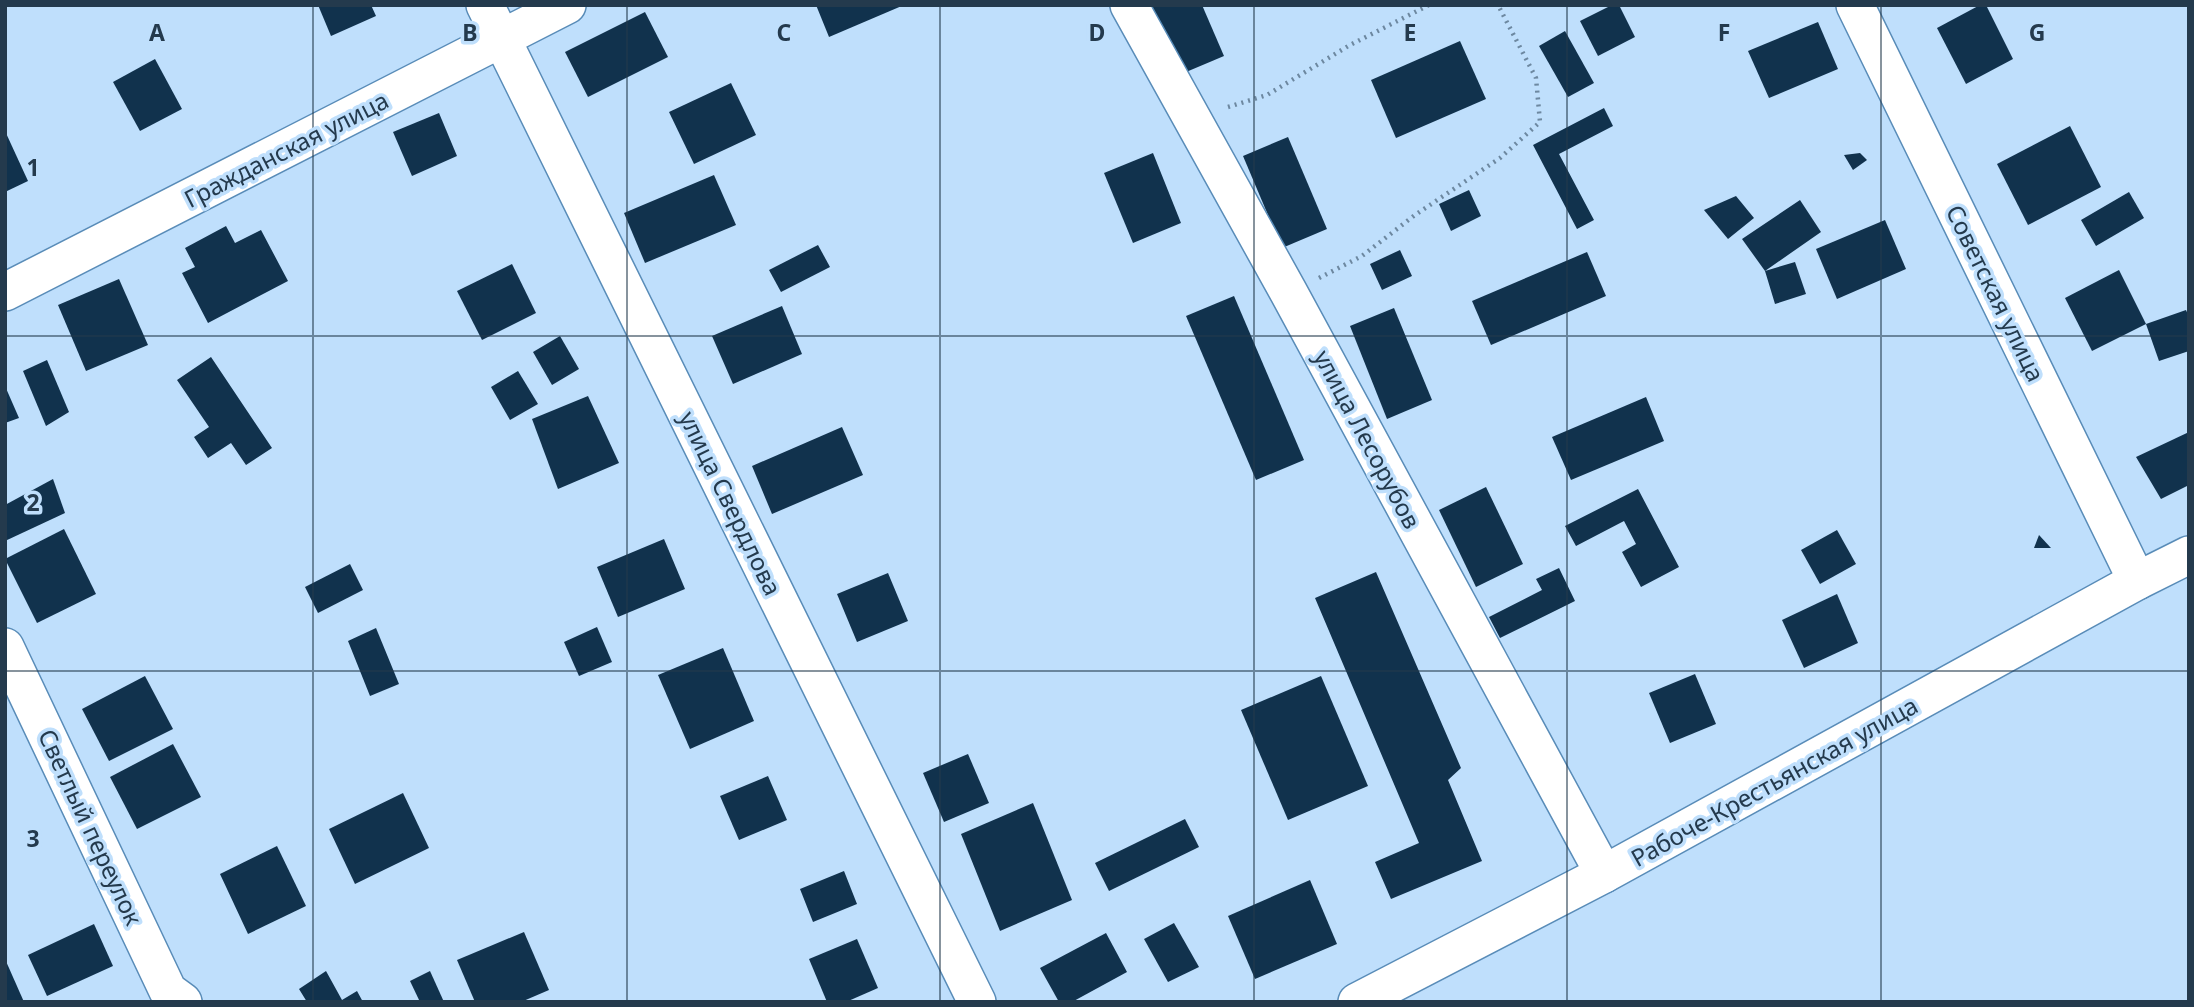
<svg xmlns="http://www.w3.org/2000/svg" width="2194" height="1007" font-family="'Noto Sans',sans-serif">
<rect width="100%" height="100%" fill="#bfdffc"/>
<g fill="#11324d">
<polygon points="318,5 371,5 376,16 331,36"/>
<polygon points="816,5 904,5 829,37"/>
<polygon points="1149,5 1202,5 1224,56 1179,75"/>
<polygon points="1612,5 1619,5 1635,37 1598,56 1580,21"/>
<polygon points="1980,5 1986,5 2013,59 1966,84 1937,28"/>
<polygon points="645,12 668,57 588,97 565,52"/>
<polygon points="1818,22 1838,69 1769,98 1748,51"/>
<polygon points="1565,31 1594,83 1568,97 1539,46"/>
<polygon points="1460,41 1486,99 1396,138 1371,80"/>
<polygon points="155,59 182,109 140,131 113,82"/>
<polygon points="731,83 756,135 694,164 669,112"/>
<polygon points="1604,108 1613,126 1559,154 1594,220 1577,229 1533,145"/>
<polygon points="439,113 457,156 412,176 393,132"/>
<polygon points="2070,126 2101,187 2028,225 1997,164"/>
<polygon points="5,131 28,181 5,192"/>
<polygon points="1288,137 1327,229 1282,248 1243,156"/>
<polygon points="1153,153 1181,223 1133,243 1104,173"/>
<polygon points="1860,153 1867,160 1853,170 1844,155"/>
<polygon points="714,175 736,225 645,263 624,213"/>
<polygon points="1469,190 1481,216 1451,231 1439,204"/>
<polygon points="2129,192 2144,218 2096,246 2081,220"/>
<polygon points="1736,196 1754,218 1728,239 1704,210"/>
<polygon points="1800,200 1821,232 1765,271 1795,262 1806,294 1775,304 1765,271 1742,239"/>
<polygon points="1885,220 1906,269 1837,299 1816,249"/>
<polygon points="226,226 235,243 261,230 288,281 208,323 182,273 195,267 185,248"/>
<polygon points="818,245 830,267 781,292 769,270"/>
<polygon points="1400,250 1412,276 1382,290 1370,264"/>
<polygon points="1587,252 1606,296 1491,345 1472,301"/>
<polygon points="512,264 536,313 482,340 457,291"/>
<polygon points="2119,270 2146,324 2092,351 2065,298"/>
<polygon points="119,279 148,345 86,371 58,305"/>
<polygon points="1234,296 1304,460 1256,480 1186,316"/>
<polygon points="782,306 802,354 733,384 712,336"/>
<polygon points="1394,308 1432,400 1387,419 1350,326"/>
<polygon points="2186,310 2189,317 2189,351 2159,361 2146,324"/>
<polygon points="560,336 579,369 552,385 533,352"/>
<polygon points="211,357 272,448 246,465 231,443 208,458 194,437 209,427 177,380"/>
<polygon points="47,360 69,412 46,426 23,371"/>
<polygon points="518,371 538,404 510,420 491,387"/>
<polygon points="5,386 19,418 5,423"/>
<polygon points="588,396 619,463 558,489 532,419"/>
<polygon points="1646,397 1664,441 1571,480 1552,437"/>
<polygon points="842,427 863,475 772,514 752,466"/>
<polygon points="2189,432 2189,485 2161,499 2136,457"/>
<polygon points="53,479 65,513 5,541 5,505"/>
<polygon points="1486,487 1523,564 1476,587 1439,510"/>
<polygon points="1638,489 1679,567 1641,587 1622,552 1636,544 1624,521 1576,546 1565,526"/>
<polygon points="64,529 96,594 37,623 5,559"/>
<polygon points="1837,530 1856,564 1820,584 1801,550"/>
<polygon points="2039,535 2051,548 2034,548"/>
<polygon points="664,539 685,589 618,617 597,567"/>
<polygon points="350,564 363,590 318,613 305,587"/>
<polygon points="1559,568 1575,601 1500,638 1489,617 1542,590 1536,579"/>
<polygon points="1376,572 1461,768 1448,780 1482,861 1391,899 1375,862 1419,843 1315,598"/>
<polygon points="888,573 908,621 857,642 837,594"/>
<polygon points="1837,594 1858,643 1804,668 1782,620"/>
<polygon points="597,627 612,662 579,676 564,642"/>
<polygon points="376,628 399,684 370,696 348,641"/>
<polygon points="723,648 754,721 690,749 658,675"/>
<polygon points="1695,674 1716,724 1670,743 1649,693"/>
<polygon points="145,676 173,729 109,761 82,709"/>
<polygon points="1321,676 1368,786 1288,820 1241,710"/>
<polygon points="173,744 201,797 137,829 110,777"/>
<polygon points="968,754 989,803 944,822 923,773"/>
<polygon points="768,776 787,820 739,840 720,796"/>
<polygon points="403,793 429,848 355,884 329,829"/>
<polygon points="1033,803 1072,900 1000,931 961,834"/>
<polygon points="1185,819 1199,847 1109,891 1095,863"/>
<polygon points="277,846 306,906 248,934 220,874"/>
<polygon points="844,871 857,904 813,922 800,889"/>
<polygon points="1310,880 1337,944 1255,979 1228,916"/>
<polygon points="1174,923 1199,967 1168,982 1144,939"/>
<polygon points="94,924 113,966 47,996 28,955"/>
<polygon points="524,932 549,990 521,1002 475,1002 457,960"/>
<polygon points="1106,933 1127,972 1072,1002 1059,1002 1040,968"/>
<polygon points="857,939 878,988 846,1002 827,1002 809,959"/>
<polygon points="5,959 24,1002 5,1002"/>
<polygon points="326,971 342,1000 357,991 363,1002 307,1002 299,989"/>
<polygon points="430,971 444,1002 420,1002 410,981"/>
</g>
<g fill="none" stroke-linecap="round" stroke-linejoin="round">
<g stroke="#598cb8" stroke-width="40">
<g id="minor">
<polyline points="485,5 977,1002"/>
<polyline points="1129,5 1289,293 1604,874"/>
<polyline points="1855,5 2137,581"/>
<polyline points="5,292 567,5"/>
<polyline points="5,647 168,991 183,1002"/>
<polyline points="1357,1002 1604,874 2137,581 2189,555"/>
</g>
</g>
<g stroke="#6d88a0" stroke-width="4.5" stroke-dasharray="2 5" stroke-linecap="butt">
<polyline points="1228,107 1267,95 1350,45 1429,5"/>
<polyline points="1319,278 1362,256 1415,215 1500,158 1540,122 1536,78 1498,5"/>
</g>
<use href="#minor" stroke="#fff" stroke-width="37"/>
</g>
<path fill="none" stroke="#243a4d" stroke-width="2" stroke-opacity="0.55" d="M313,5V1002M627,5V1002M940,5V1002M1254,5V1002M1567,5V1002M1881,5V1002M5,336H2189M5,671H2189"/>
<g text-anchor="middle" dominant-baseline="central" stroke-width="7" stroke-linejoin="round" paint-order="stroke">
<g font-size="24" fill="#243a4d" stroke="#bfdffc">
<text transform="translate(286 149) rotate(-27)">Гражданская улица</text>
<text transform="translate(1996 293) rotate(64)">Советская улица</text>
<text transform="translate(1368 439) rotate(62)">улица Лесорубов</text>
<text transform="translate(731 503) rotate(64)">улица Свердлова</text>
<text transform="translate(1774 781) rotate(-29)">Рабоче-Крестьянская улица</text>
<text transform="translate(91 827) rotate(65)">Светлый переулок</text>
</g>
</g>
<g font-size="23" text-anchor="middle" font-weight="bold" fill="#243a4d" stroke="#bfdffc" stroke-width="7" stroke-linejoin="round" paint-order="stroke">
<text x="157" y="41">A</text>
<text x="470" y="41">B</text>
<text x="784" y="41">C</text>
<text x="1097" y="41">D</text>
<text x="1410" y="41">E</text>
<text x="1724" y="41">F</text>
<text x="2037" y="41">G</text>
<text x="33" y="176">1</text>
<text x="33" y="511">2</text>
<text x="33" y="847">3</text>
</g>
<rect width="2194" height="1007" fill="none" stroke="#243a4d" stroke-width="14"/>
</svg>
